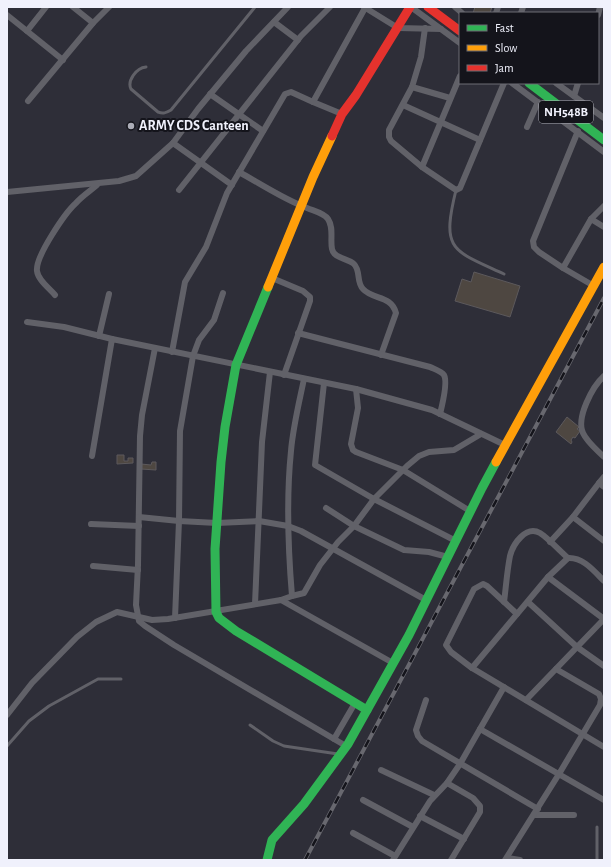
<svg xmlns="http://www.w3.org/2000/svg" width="611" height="867" font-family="'Alegreya Sans',sans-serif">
<rect width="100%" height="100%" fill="#2e2e38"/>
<g fill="#4e4741" stroke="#5c595c">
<polygon points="475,7 492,7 490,13 473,13"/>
<polygon points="474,272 520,286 510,317 455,301 462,279 471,282"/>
<polygon points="567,417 579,427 577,429 580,431 575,438 573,437 571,440 572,442 571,444 556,432"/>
<polygon points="117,455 124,455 124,461 128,461 128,458 133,458 133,463 117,464"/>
<polygon points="152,462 156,462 156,470 141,469 141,464 151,465"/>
</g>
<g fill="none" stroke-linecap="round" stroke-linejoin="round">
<g stroke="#616168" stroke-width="3">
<path d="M146,67C136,68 127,81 131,89L158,112C163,114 166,113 171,110L255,7"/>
<path d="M456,190C441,251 452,250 504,274"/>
<polyline points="250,725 273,741 284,746 338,754"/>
<polyline points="7,746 29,721 49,706 98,679 121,679"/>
<polyline points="597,860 597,827"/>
</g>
<g stroke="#616168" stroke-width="6">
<polyline points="73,7 93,23"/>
<polyline points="364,7 398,28 441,29"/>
<polyline points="411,7 460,43"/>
<polyline points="455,7 462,13"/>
<polyline points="496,13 498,7"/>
<polyline points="521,13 523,7"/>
<polyline points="7,15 63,60"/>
<polyline points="598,15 600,7"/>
<polyline points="274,22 298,40"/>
<polyline points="425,28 421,57 412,87 450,98"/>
<polyline points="27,31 46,7"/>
<polyline points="512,83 604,152"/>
<polyline points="556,83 604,118"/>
<polyline points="412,87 389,130 389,137 391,141 422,167 456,190 460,188 504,83"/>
<polyline points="210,94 263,131"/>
<polyline points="574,96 578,83"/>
<polyline points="28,101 93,23 109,7"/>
<polyline points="403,105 480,140"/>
<polyline points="342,114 313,102 365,8"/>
<polyline points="527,127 538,102"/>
<polyline points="173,143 232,185"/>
<polyline points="422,167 460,76"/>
<path d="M239,172C261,184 283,199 307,208C314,211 324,213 328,219C334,228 330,239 332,249C334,259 348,258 354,264C361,271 356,282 363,289C373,300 391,295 396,313L381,355"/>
<polyline points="179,190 301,36 330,7"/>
<polyline points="7,192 119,181 136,176 173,143 198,109 246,51 288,7"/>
<polyline points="591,219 604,227"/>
<polyline points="563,268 539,252 534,247 533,241 578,131"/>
<polyline points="272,278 303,291 310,297 310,301 284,375"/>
<polyline points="594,286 563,268 591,219 604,206"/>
<path d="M55,295C49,288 38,280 37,271C35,257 65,213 76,203C82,196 90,191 97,185"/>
<polyline points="27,322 64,327 112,339"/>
<path d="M298,333L430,367C434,369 441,371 444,375C448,382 442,406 440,414"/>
<polyline points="99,336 109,294"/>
<polyline points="155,348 142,415 140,436 138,565 136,605 139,621 145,626 174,645 346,746"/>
<polyline points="172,352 185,282 206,247 227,193 285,94 291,92 313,102"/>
<path d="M604,376C592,387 576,418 583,433C587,442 597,450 604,457"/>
<polyline points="324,383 315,465 374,499 456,541"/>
<polyline points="356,389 358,408 351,444 353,450 356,452 403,470 470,511"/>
<polyline points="92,456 112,339 356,389 432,410 505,445"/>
<polyline points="604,477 599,483 604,487"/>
<polyline points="599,483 573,517 604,541"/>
<polyline points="326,508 354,526 404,550 429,552 448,557"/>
<polyline points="139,517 179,521 217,523 259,521 288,526 301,531 426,600"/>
<polyline points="91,524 139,526"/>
<polyline points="550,542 573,517"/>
<polyline points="93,566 138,570"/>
<polyline points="548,577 604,619"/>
<path d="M604,581C594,571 583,557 568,558L548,577L472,668L604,747"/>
<polyline points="292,596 304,593 320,565 338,542 354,526 374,499 407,466 419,456 429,452 454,450 481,434"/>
<path d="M281,600L292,596C288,548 286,500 291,451C293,427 299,403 304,379"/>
<path d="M504,602C506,587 507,571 510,556C513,544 526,525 540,533C548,538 560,551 568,558"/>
<polyline points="528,602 577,647 604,666"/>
<polyline points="255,604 262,442 270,372"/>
<polyline points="175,618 179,521 180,431 193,356 199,340 214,320 223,293"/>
<polyline points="472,668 451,652 446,645 474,589 483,584 487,586 517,614"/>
<polyline points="426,700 416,730 418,736 422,741 538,809"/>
<polyline points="526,700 604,619"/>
<polyline points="7,715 32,683 77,637 96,622 117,612 152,620 168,619 281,600 393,663"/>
<polyline points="480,729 604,800"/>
<polyline points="334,739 355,703"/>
<polyline points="381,770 434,795"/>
<polyline points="447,783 473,798 480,806 480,812 451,860"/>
<polyline points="363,800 413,827"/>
<polyline points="534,815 574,815"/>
<polyline points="420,816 464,839"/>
<polyline points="353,833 395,856"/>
<polyline points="507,858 520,860"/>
<polyline points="393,860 430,801 447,783 460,764 504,687"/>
<polyline points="505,860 559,774 600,705 601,699 599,694 556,669"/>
</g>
<g stroke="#30b455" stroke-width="9">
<polyline points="529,83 604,140"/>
<polyline points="268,287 236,365 225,427 221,462 215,549 216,612 219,618 236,631 367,710"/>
<polyline points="267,860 272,840 304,804 348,744 409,635 482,488 496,462"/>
</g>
<g stroke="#ff9f0a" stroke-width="9">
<polyline points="268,287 313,177 332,136"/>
<polyline points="496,462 604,267"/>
</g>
<g stroke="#e5322d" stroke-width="9">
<polyline points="428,7 460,31"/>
<polyline points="332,136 342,114 356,95 410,7"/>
</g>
<g stroke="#68686f" stroke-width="4">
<polyline id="rail" points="305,860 604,298"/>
</g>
<use href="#rail" stroke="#14141b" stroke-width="2.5" stroke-dasharray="8" stroke-linecap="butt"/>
</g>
<circle fill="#acadb7" stroke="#14141b" stroke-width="1.5" cx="131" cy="126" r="4"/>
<g text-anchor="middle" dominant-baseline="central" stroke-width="4" stroke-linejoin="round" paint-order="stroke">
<rect fill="#14141b" stroke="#aeafb8" stroke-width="1" x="539" y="101" width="54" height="22" rx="3"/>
<g font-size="13" font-weight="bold" fill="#f0f1fc">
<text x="566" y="112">NH548B</text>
</g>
<g font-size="14" font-weight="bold" fill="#f0f1fc" stroke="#14141b" text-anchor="start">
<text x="139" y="126">ARMY CDS Canteen</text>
</g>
</g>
<rect width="611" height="867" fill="none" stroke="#f0f1fc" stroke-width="16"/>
<rect x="459" y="12" width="140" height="72" fill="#14141b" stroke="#6c6c75"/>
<rect x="467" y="25" width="20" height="6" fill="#30b455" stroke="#6c6c75"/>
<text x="495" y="32" font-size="12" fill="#f0f1fc">Fast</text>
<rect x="467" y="45" width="20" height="6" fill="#ff9f0a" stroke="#6c6c75"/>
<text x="495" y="52" font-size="12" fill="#f0f1fc">Slow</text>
<rect x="467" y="65" width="20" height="6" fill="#e5322d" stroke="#6c6c75"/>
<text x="495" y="72" font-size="12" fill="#f0f1fc">Jam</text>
</svg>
